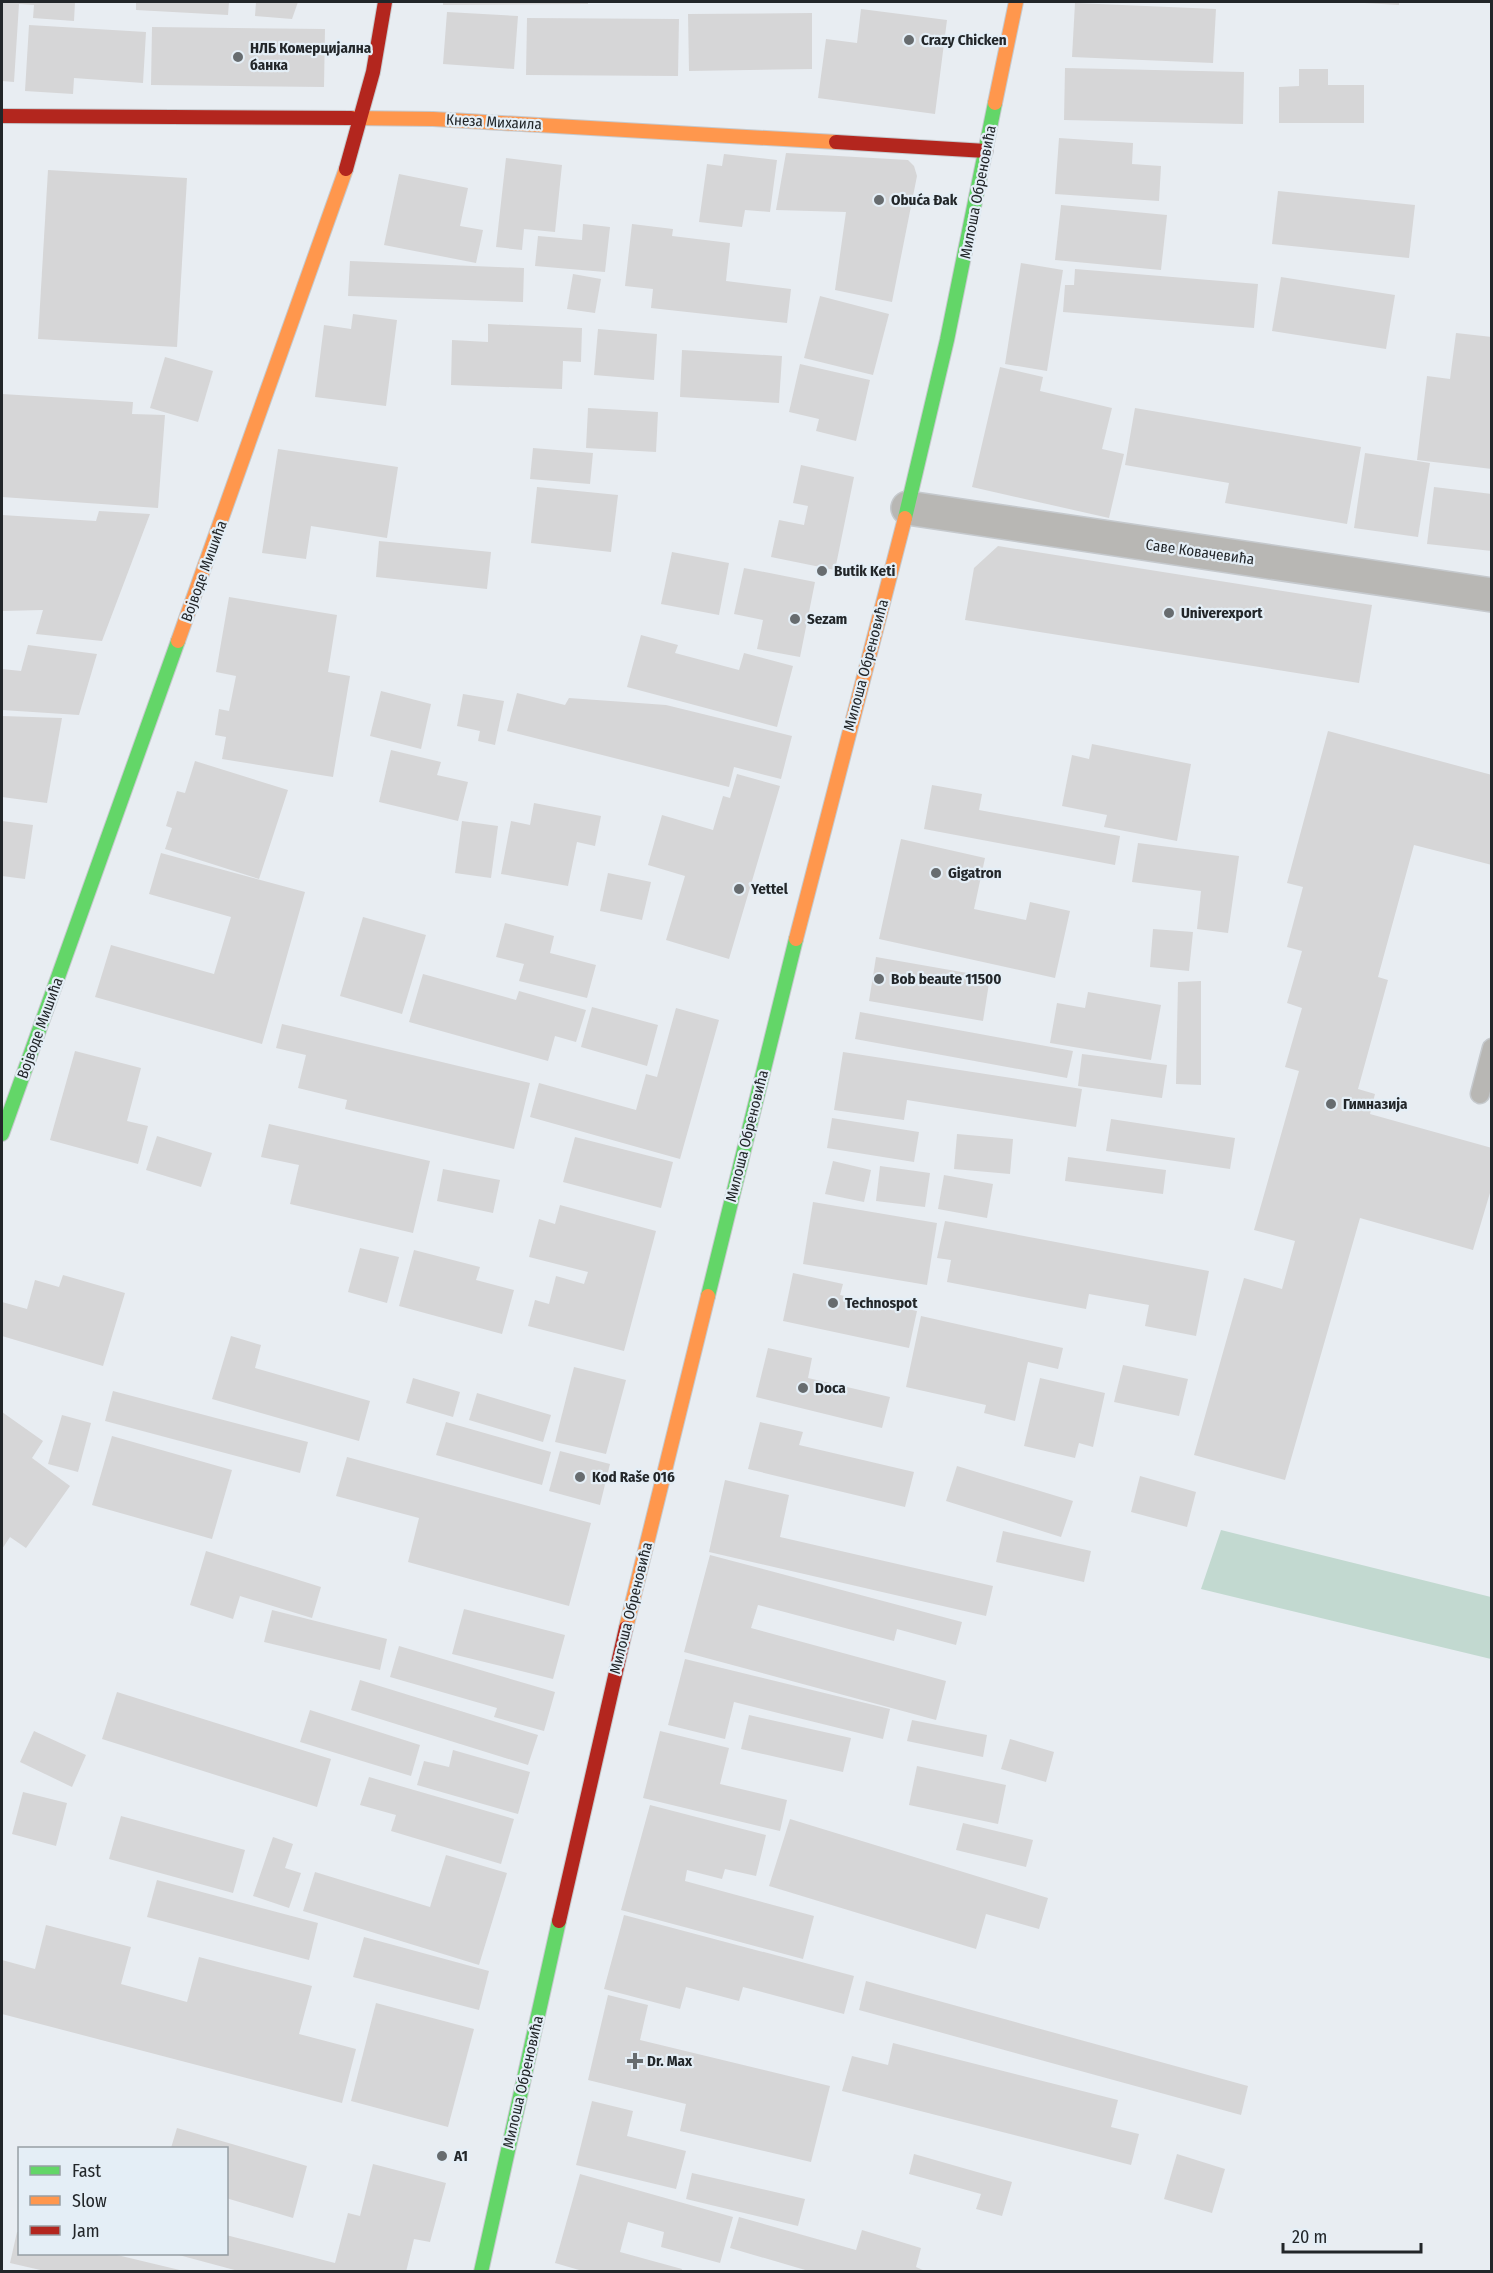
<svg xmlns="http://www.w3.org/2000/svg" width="1493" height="2273" font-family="'Fira Sans Condensed',sans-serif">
<rect width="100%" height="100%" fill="#e8edf2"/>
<polygon fill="#c2d9d0" points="1221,1530 1491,1597 1491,1659 1201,1589"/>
<g fill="#d6d6d7">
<polygon points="2,2 75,2 74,21 33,18 34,5 19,4 14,82 2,81"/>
<polygon points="136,2 229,2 228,15 136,10"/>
<polygon points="256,2 298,2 292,19 255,16"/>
<polygon points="443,2 588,2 588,4 443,5"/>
<polygon points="1347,2 1399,2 1399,5"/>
<polygon points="1075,3 1216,9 1213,63 1072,57"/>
<polygon points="861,9 947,20 935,114 818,98 826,39 857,43"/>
<polygon points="447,12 518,16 514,69 443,64"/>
<polygon points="812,13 812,69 689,71 688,14"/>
<polygon points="527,18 679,19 678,76 526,75"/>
<polygon points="29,25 146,32 143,83 74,78 73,94 25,91"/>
<polygon points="152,27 325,29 324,87 151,85"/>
<polygon points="1065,68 1244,72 1243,124 1064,120"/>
<polygon points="1299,69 1328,69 1328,85 1364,85 1364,123 1279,123 1279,87 1299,86"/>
<polygon points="1059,138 1133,143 1132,164 1161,166 1159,201 1055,194"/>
<polygon points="786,153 908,160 914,166 917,176 892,302 835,290 846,212 776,210"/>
<polygon points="724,154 777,160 770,212 745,210 742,227 699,222 707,164 722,166"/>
<polygon points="506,158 562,165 555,232 524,229 522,250 496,247"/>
<polygon points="48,170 187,178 177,347 38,339"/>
<polygon points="399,174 468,188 460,226 483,230 476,263 384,245"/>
<polygon points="1278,191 1415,205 1409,258 1272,244"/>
<polygon points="1061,205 1167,215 1161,270 1055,260"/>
<polygon points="583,224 610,227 605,272 535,266 538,236 582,240"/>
<polygon points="632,224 673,229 672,236 730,243 726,281 791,289 787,323 651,308 653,289 625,286"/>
<polygon points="350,261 524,268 523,302 348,296"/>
<polygon points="1021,263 1063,270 1047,371 1005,364"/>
<polygon points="1075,269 1258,284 1254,328 1063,312 1065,285 1074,285"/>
<polygon points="573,274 601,279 595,313 567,309"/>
<polygon points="1281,277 1395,295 1386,349 1272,331"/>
<polygon points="820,296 889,314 873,375 804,358"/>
<polygon points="353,314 397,320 386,406 315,397 324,325 351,329"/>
<polygon points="488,324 582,328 581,362 563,361 562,389 451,385 452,340 488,342"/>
<polygon points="598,329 657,334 654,380 594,375"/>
<polygon points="1456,333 1492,337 1492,469 1417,460 1427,376 1450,379"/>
<polygon points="682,350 782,356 779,403 680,397"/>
<polygon points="165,357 213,371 198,422 150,408"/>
<polygon points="800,364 870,380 856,441 816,431 819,419 789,412"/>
<polygon points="1000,367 1043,377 1040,391 1112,408 1102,449 1124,454 1109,518 972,487"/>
<polygon points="2,394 133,402 132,414 165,415 158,508 2,497"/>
<polygon points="588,408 658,412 656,452 586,448"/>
<polygon points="1135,408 1361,447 1347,524 1225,503 1229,483 1125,465"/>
<polygon points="533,448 593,453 590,484 530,479"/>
<polygon points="278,449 398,467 387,538 311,526 306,559 262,553"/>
<polygon points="1365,453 1430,463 1418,537 1354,528"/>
<polygon points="801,465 854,477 835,570 771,557 779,520 804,525 808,506 793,503"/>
<polygon points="537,487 618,495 611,552 531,543"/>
<polygon points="1434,487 1492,494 1492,551 1427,544"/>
<polygon points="99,511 150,514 102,641 36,634 43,610 2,611 2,515 96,521"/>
<polygon points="379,541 491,552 487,589 376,577"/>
<polygon points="998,546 1372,605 1359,683 965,620 974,568"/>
<polygon points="672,552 729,563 719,615 661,604"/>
<polygon points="744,568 815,582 800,657 757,649 763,620 734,614"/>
<polygon points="229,597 337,615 328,672 350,676 333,777 222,759 226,737 215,735 219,709 229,711 236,676 216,672"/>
<polygon points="641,635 678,645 675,653 739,670 744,653 793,666 777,727 627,687"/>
<polygon points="28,645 97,654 79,715 2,710 2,669 21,671"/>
<polygon points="381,691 431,704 421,749 370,736"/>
<polygon points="517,693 565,705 569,698 666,705 792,736 781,779 734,767 729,787 507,731"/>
<polygon points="463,694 504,701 495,745 478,741 480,731 457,726"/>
<polygon points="2,716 62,718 47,803 2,797"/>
<polygon points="1328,731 1492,775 1492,865 1414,845 1378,977 1388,980 1358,1089 1375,1094 1370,1114 1492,1148 1492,1186 1473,1250 1360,1218 1285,1480 1194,1455 1244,1278 1282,1289 1295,1241 1254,1230 1299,1071 1285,1067 1302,1008 1287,1003 1302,951 1287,947 1303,887 1287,883"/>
<polygon points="1092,744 1191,764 1177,841 1104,827 1107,815 1062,806 1072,755 1089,759"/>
<polygon points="391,750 441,762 437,775 468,782 458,821 379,802"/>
<polygon points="195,761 288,790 259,879 165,849 172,828 166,826 177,791 185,793"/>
<polygon points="737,774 780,786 729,959 666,940 685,876 648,865 662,815 713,830 723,796 730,798"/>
<polygon points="932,785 982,794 979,810 1120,836 1115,865 924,829"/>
<polygon points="534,803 601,816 595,846 577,842 568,886 501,874 511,821 530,825"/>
<polygon points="2,821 33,825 25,879 2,876"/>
<polygon points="462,821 498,826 491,878 455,873"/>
<polygon points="901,839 985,858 974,909 1026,920 1030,902 1070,911 1055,978 879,939"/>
<polygon points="1138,843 1239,856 1228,933 1197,929 1201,891 1132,882"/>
<polygon points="161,853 305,892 262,1044 95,997 111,945 214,974 231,917 149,894"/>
<polygon points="608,873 651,882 642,920 600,911"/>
<polygon points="363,917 426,935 402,1014 340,996"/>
<polygon points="505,923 554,936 550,953 596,965 587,998 519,981 524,964 496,957"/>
<polygon points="1153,929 1193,932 1189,971 1150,967"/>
<polygon points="876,957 990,977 983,1021 869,1001"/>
<polygon points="423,974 516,1000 519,991 586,1010 576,1042 555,1036 548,1061 409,1022"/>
<polygon points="1201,981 1201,1085 1176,1084 1178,982"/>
<polygon points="1088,992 1161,1005 1151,1060 1050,1043 1057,1003 1085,1008"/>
<polygon points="592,1007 658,1025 647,1066 581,1047"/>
<polygon points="676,1008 719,1020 680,1159 530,1117 539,1083 636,1110 646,1074 657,1077"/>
<polygon points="860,1012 1073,1051 1067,1078 855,1039"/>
<polygon points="282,1024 530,1083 514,1149 345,1109 347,1100 298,1088 306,1055 276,1048"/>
<polygon points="75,1051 141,1068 127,1121 148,1126 138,1164 50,1140"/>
<polygon points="843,1052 1082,1089 1076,1127 907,1100 904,1120 834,1110"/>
<polygon points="1082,1054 1167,1065 1162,1098 1078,1086"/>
<polygon points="832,1118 919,1132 914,1162 827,1148"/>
<polygon points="1111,1119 1235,1138 1230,1169 1106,1151"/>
<polygon points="269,1124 430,1161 413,1233 290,1204 299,1165 261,1157"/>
<polygon points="957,1134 1013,1139 1010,1174 954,1169"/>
<polygon points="157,1136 212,1153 201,1187 146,1170"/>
<polygon points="575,1137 673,1162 661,1208 563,1182"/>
<polygon points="1068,1157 1166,1170 1163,1194 1065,1181"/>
<polygon points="833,1161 871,1170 864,1202 825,1194"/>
<polygon points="880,1166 930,1173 925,1207 876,1201"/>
<polygon points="443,1169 500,1180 493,1213 437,1201"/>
<polygon points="944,1175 993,1184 987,1218 938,1209"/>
<polygon points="813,1202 937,1223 927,1285 803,1264"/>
<polygon points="560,1205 656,1231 624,1351 528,1326 535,1300 549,1304 556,1276 584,1284 588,1272 529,1257 539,1219 555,1224"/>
<polygon points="945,1221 1209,1271 1196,1336 1145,1326 1149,1305 1089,1294 1086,1309 947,1282 951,1260 937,1258"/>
<polygon points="360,1248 399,1257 387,1303 348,1292"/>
<polygon points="414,1250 480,1267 476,1280 514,1290 502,1334 399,1306"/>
<polygon points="793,1273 843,1284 840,1295 917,1311 909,1348 783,1321"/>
<polygon points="63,1275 125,1293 103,1366 2,1336 2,1302 27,1309 35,1280 59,1287"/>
<polygon points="921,1316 1063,1348 1058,1369 1028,1362 1015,1421 984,1413 986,1405 906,1387"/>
<polygon points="231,1336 261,1345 255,1368 370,1401 359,1441 212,1399"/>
<polygon points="768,1348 812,1358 808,1378 890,1397 882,1428 756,1397"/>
<polygon points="1123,1365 1188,1379 1179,1416 1114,1402"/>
<polygon points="574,1367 626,1380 606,1454 555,1442"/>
<polygon points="413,1378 460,1392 453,1417 406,1403"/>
<polygon points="1040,1378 1105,1393 1093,1447 1079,1443 1075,1458 1024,1446"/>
<polygon points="113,1391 308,1442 300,1473 105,1421"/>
<polygon points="477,1393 551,1415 543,1442 469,1420"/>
<polygon points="2,1412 43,1441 32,1458 70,1486 26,1548 10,1537 2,1549"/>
<polygon points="62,1415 91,1423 78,1472 48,1464"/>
<polygon points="446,1422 551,1452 542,1485 436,1455"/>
<polygon points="760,1422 803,1432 799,1445 914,1472 905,1507 748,1469"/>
<polygon points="112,1436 232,1470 212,1539 92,1505"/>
<polygon points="560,1451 610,1464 600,1505 549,1491"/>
<polygon points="347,1457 591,1523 569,1606 408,1562 419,1518 336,1496"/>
<polygon points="957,1466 1073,1501 1061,1537 946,1501"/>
<polygon points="1140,1476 1196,1492 1187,1527 1131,1512"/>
<polygon points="725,1480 789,1495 780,1537 993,1586 986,1616 709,1552"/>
<polygon points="1003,1531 1091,1551 1084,1582 996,1562"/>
<polygon points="206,1551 321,1587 312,1618 240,1596 233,1619 190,1605"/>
<polygon points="710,1555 962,1622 956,1645 897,1629 894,1641 758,1605 751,1628 946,1681 936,1720 684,1652"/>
<polygon points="464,1609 565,1635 553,1679 452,1654"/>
<polygon points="272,1610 387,1639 380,1670 264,1642"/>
<polygon points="399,1646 555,1692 544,1731 494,1717 497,1708 390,1677"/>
<polygon points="685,1659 890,1709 883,1739 734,1702 725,1739 668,1725"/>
<polygon points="360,1680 538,1735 528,1765 351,1710"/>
<polygon points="117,1692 331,1759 317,1807 102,1739"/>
<polygon points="310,1710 420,1745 411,1776 300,1742"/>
<polygon points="749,1715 851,1738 843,1772 741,1749"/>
<polygon points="912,1720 987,1735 983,1757 907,1741"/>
<polygon points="34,1731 86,1755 72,1787 20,1762"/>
<polygon points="660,1731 729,1748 720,1784 787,1800 780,1831 643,1798"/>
<polygon points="1010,1739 1054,1752 1046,1782 1001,1769"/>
<polygon points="453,1750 530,1772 518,1814 417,1785 424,1761 449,1767"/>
<polygon points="917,1766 1006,1785 998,1824 909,1805"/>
<polygon points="369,1777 514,1819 501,1864 391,1831 396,1815 360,1805"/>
<polygon points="23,1792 67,1803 56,1846 12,1834"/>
<polygon points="650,1805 766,1835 756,1876 725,1869 722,1879 687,1870 685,1881 814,1916 803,1959 621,1910"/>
<polygon points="121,1816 245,1850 233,1893 109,1859"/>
<polygon points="790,1819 1048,1898 1039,1929 986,1914 976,1949 769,1886"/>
<polygon points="963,1823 1033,1840 1026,1867 956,1850"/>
<polygon points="273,1837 293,1844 285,1868 301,1873 289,1908 253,1896"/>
<polygon points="446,1855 507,1873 479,1965 303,1911 315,1872 430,1907"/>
<polygon points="157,1880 318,1923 309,1960 147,1917"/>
<polygon points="624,1915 854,1976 844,2014 743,1987 739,2001 686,1987 680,2009 604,1989"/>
<polygon points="46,1925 131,1947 121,1984 187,2002 199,1957 312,1986 299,2034 356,2049 342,2103 2,2014 2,1960 35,1969"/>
<polygon points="364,1937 489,1971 479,2010 353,1977"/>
<polygon points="866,1981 1248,2086 1241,2115 859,2010"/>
<polygon points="608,1995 648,2005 640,2040 830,2086 811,2162 680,2131 686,2104 588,2080"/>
<polygon points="376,2003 474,2029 448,2127 351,2101"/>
<polygon points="893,2043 1118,2100 1111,2127 1139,2134 1131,2165 842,2091 852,2056 888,2065"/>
<polygon points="592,2101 633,2111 627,2136 686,2151 676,2189 576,2165"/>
<polygon points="177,2128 307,2166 293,2218 226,2198 226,2148 171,2148"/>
<polygon points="914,2154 1012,2182 1002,2216 976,2209 981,2194 909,2174"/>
<polygon points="1177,2154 1225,2169 1212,2213 1164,2199"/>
<polygon points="373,2164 446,2183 430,2242 414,2239 406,2272 242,2272 175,2254 226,2254 226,2235 335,2263 348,2213 360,2216"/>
<polygon points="692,2173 805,2199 798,2226 686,2199"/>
<polygon points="580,2174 733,2217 720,2263 661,2247 664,2232 628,2222 620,2252 682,2269 681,2272 586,2272 555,2263"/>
<polygon points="739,2217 856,2250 862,2230 921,2248 916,2267 927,2272 812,2272 730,2248"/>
<polygon points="17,2232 20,2232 20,2254 113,2254 188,2272 49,2272 10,2263"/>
</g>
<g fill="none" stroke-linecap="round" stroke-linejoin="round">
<g stroke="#c5c9cd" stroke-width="21">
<polyline id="lane" points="1480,1094 1492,1048"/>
</g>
<g stroke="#c5c9cd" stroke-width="36">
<polyline id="street" points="908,508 1492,595"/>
</g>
<g stroke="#c5c9cd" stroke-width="16">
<g id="fast">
<polyline points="905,518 947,340 995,103"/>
<polyline points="2,1134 178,641"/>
<polyline points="708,1296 796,939"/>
<polyline points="481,2272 559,1921"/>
</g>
</g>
<g stroke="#c5c9cd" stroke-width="16">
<g id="slow">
<polyline points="995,103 1016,2"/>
<polyline points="351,118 433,119 836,142"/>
<polyline points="178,641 346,169"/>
<polyline points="796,939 905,518"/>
<polyline points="626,1628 708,1296"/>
</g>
</g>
<g stroke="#c5c9cd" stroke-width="16">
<g id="jam">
<polyline points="2,116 351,118"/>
<polyline points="836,142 986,151"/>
<polyline points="346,169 373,72 385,2"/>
<polyline points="559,1921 626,1628"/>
</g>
</g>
<use href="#lane" stroke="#b8b7b4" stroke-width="18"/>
<use href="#street" stroke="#b8b7b4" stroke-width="33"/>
<use href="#fast" stroke="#63d668" stroke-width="14"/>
<use href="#slow" stroke="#ff974d" stroke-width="14"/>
<use href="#jam" stroke="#b3261e" stroke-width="14"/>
</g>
<g fill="#676c6f" stroke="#e4eef6" stroke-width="2">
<circle cx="909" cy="40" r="6"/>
<circle cx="238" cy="57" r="6"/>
<circle cx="879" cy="200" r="6"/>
<circle cx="822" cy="571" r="6"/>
<circle cx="1169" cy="613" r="6"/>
<circle cx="795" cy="619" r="6"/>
<circle cx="936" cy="873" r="6"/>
<circle cx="739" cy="889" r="6"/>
<circle cx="879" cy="979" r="6"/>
<circle cx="1331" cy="1104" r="6"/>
<circle cx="833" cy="1303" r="6"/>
<circle cx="803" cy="1388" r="6"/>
<circle cx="580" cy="1477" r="6"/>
<path d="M632 2052h6v6h6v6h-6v6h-6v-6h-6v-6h6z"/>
<circle cx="442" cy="2156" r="6"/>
</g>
<g text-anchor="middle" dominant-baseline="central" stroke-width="4.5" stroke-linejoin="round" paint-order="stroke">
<g font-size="15" font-weight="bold" fill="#222629" stroke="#e4eef6" text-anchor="start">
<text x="921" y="40">Crazy Chicken</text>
<text x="250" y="48">НЛБ Комерцијална<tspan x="250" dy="17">банка</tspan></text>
<text x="891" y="200">Obuća Đak</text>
<text x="834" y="571">Butik Keti</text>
<text x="1181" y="613">Univerexport</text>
<text x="807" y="619">Sezam</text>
<text x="948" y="873">Gigatron</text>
<text x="751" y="889">Yettel</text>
<text x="891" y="979">Bob beaute 11500</text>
<text x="1343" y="1104">Гимназија</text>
<text x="845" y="1303">Technospot</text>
<text x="815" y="1388">Doca</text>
<text x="592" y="1477">Kod Raše 016</text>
<text x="647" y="2061">Dr. Max</text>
<text x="454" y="2156">A1</text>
</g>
<g font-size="15" fill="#222629" stroke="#e4eef6">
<text transform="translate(494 122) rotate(3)">Кнеза Михаила</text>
<text transform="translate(978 192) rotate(-79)">Милоша Обреновића</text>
<text transform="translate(1200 552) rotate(8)">Саве Ковачевића</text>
<text transform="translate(204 571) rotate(-70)">Војводе Мишића</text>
<text transform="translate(866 665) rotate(-75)">Милоша Обреновића</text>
<text transform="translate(40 1028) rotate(-70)">Војводе Мишића</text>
<text transform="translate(747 1136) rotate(-76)">Милоша Обреновића</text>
<text transform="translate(631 1608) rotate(-76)">Милоша Обреновића</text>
<text transform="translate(523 2082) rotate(-77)">Милоша Обреновића</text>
</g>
</g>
<rect width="1493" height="2273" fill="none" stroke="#222629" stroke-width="6"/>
<rect x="18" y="2147" width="210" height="108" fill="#e4eef6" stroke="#969ea4" stroke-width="1.5"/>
<rect x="30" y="2166" width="30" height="9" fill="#63d668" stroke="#969ea4" stroke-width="1.5"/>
<text x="72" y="2177" font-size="18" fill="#222629">Fast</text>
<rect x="30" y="2196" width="30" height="9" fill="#ff974d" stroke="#969ea4" stroke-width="1.5"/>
<text x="72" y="2207" font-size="18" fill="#222629">Slow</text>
<rect x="30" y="2226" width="30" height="9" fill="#b3261e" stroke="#969ea4" stroke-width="1.5"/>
<text x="72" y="2237" font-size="18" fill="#222629">Jam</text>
<path d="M1283 2243v9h138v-9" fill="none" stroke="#222629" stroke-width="3"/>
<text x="1292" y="2243" font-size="18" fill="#222629" stroke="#e4eef6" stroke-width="4.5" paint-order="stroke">20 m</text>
</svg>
